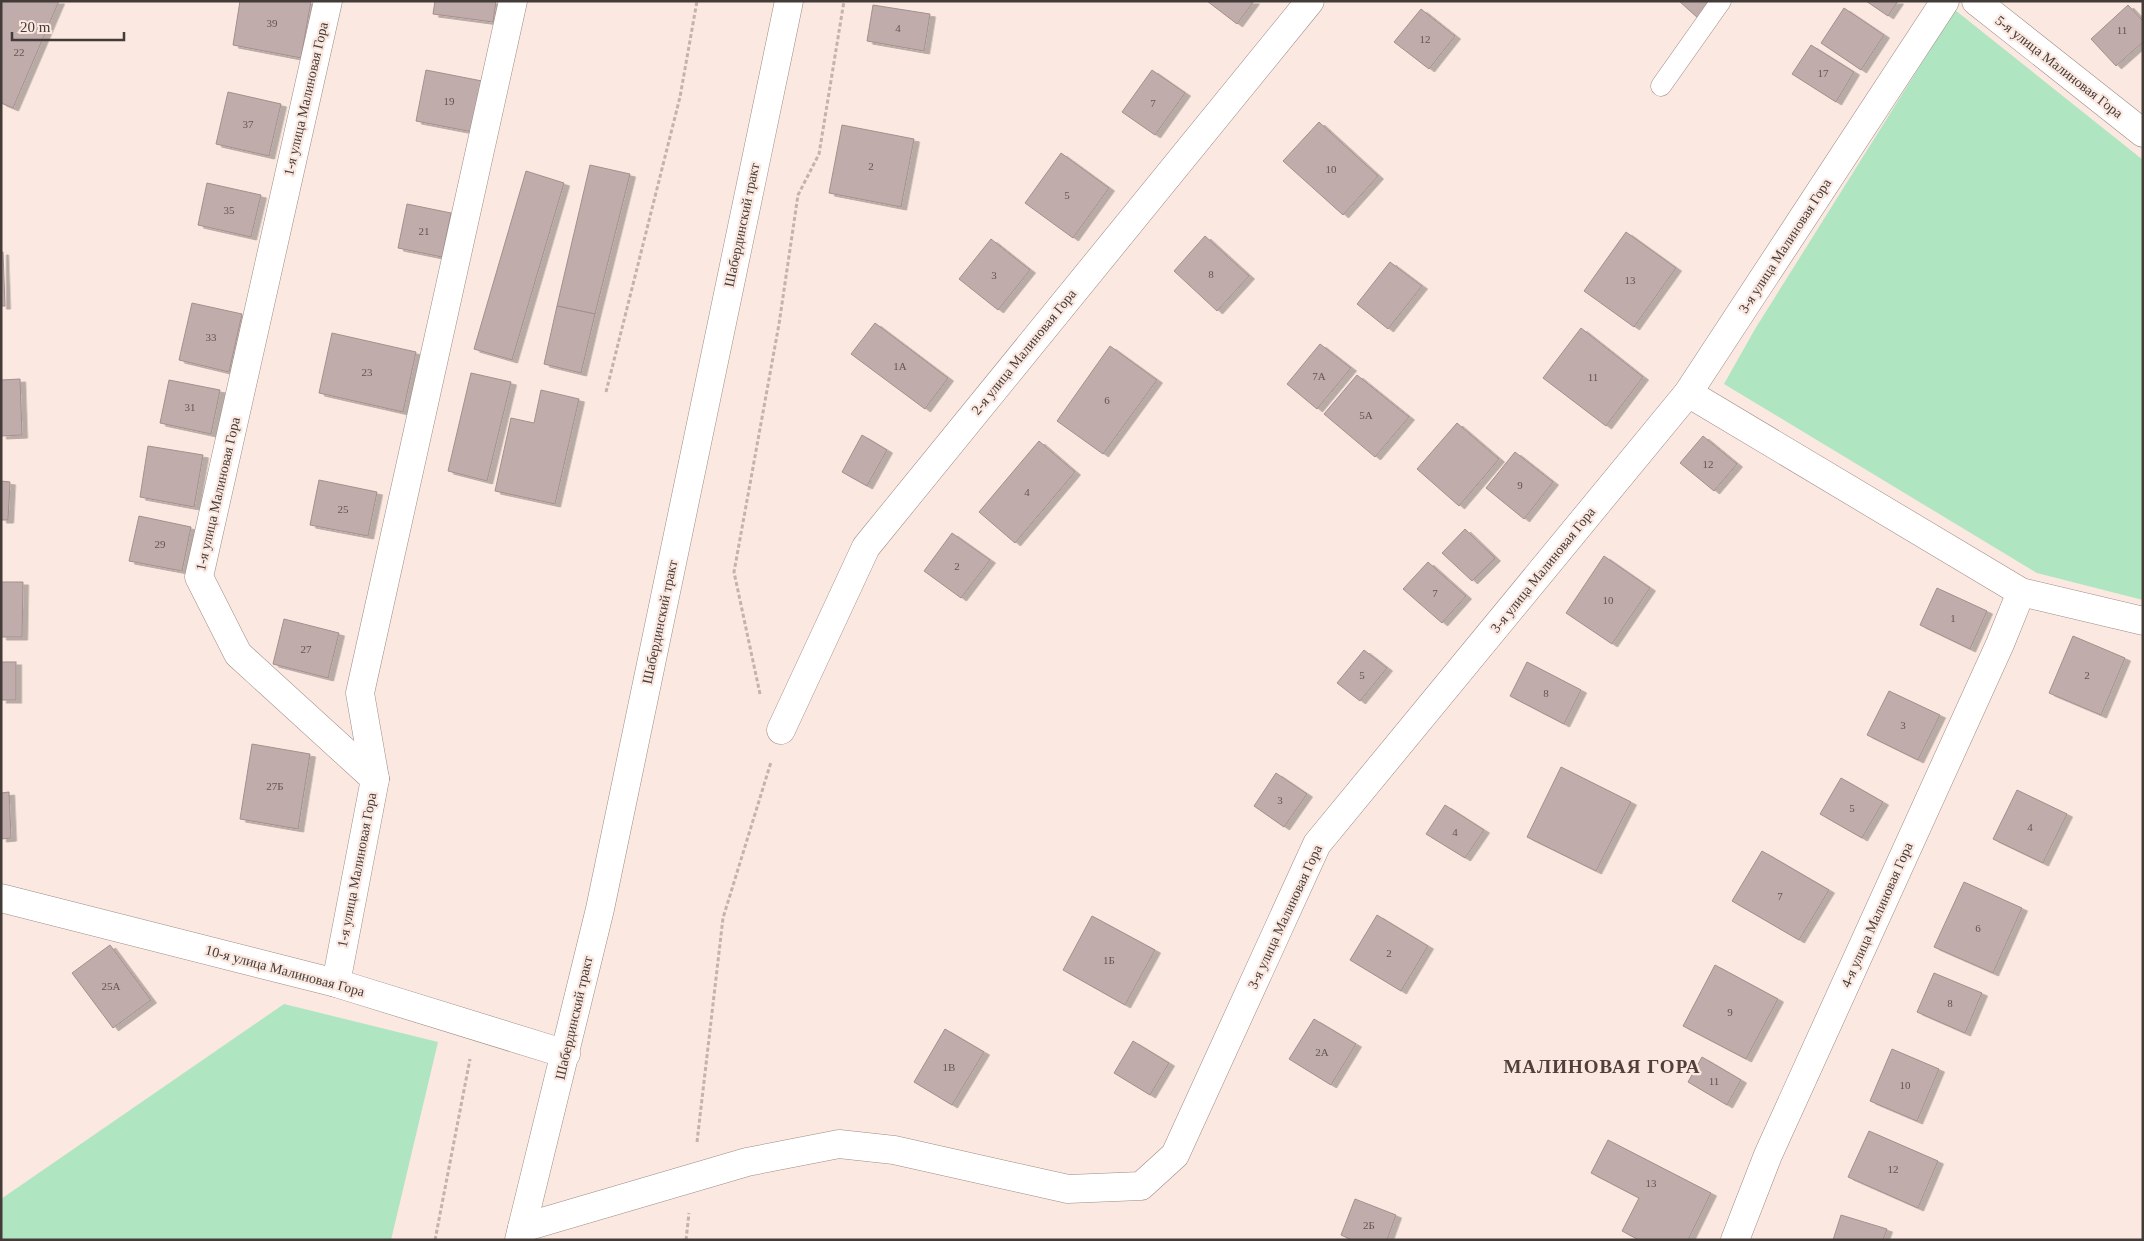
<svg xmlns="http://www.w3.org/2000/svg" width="2144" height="1241" font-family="'Times New Roman',serif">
<defs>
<filter id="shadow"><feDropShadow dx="5.5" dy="3" stdDeviation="0" flood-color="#0004"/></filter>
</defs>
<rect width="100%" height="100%" fill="#fbe8e0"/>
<g fill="#afe5c1">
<polygon points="1955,10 2143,160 2143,600 2037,573 1724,384 1755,329"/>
<polygon points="284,1004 438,1042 391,1240 1,1240 1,1199"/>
</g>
<g fill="#c0acaa" stroke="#a38f8e" filter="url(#shadow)">
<polygon points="1,1 59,1 13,108 1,103"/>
<polygon points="240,1 311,1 301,58 233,45"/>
<polygon points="435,1 496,1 493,22 433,14"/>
<polygon points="1207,1 1254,1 1237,24"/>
<polygon points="1679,1 1714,1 1699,19"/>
<polygon points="1866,1 1898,1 1888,16"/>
<polygon points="873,5 930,14 924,51 867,41"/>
<polygon points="2128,5 2143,21 2143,42 2116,66 2091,39"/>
<polygon points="1844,8 1884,35 1861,70 1821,43"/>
<polygon points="1421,9 1455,36 1429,69 1394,42"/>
<polygon points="1811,45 1854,72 1836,102 1792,74"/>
<polygon points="426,70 482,81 473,132 416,121"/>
<polygon points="1152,70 1185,93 1155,135 1122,112"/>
<polygon points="228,92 281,104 269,156 216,144"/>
<polygon points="1319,122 1378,176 1343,215 1283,161"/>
<polygon points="842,125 914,139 901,207 829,193"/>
<polygon points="1061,153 1109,188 1073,238 1025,203"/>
<polygon points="590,165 630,174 595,314 557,306"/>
<polygon points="526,171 564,183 512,360 474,349"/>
<polygon points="207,183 261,195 251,237 198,225"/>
<polygon points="407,204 451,213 442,257 398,248"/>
<polygon points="1626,232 1676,268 1634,327 1584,291"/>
<polygon points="1205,236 1249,276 1217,311 1174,271"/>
<polygon points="991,239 1030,270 998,310 959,279"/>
<polygon points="1,252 3,252 5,306 1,306"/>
<polygon points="1390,262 1422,286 1388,329 1357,304"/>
<polygon points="192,303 242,314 229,372 179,360"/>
<polygon points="557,306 595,314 581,373 544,364"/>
<polygon points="875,323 948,378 925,409 851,354"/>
<polygon points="1581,328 1643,377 1606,426 1543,378"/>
<polygon points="332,333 416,352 403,412 319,393"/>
<polygon points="1320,344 1351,368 1317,409 1287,384"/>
<polygon points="1110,346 1157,380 1103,454 1057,421"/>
<polygon points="471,373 511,382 487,481 448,471"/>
<polygon points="1357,375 1409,417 1375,457 1324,414"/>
<polygon points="20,379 22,435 1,436 1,380"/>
<polygon points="169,380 220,390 211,434 160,423"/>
<polygon points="541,390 579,399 555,504 495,491 511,418 534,423"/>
<polygon points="1457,423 1499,459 1459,506 1417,469"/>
<polygon points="862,435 887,450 867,486 842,472"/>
<polygon points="1703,436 1737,464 1714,491 1680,463"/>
<polygon points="1039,441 1075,472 1015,543 979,512"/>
<polygon points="148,446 203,455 194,507 140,497"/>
<polygon points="1515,452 1553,482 1524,519 1486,488"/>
<polygon points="319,480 377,492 368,536 310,525"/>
<polygon points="1,481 10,482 8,520 1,520"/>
<polygon points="139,516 191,527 182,571 129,561"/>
<polygon points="1465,529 1495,558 1472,581 1442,553"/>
<polygon points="952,533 990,560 961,598 924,571"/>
<polygon points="1604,556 1650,588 1612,644 1566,613"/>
<polygon points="1428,562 1466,596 1442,623 1403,589"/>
<polygon points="1,582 23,582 22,637 1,637"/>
<polygon points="1937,588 1987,611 1970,649 1920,625"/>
<polygon points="284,619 339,633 328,678 273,664"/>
<polygon points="2073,636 2125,658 2101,715 2049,693"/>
<polygon points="1364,650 1387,668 1360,701 1337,683"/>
<rect x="1" y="662" width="15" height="38"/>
<polygon points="1527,662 1581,690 1564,724 1510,696"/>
<polygon points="1889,691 1940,715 1918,760 1867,735"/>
<polygon points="252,744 310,754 298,829 240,819"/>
<polygon points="1561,767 1631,802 1596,871 1527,837"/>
<polygon points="1276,773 1307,794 1284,827 1254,806"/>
<polygon points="1841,778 1883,802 1862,838 1820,814"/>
<polygon points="2017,790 2067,814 2043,863 1993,839"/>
<polygon points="9,792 11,838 1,839 1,793"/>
<polygon points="1445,805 1484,830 1465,858 1426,834"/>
<polygon points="1762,851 1829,890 1799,940 1732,901"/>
<polygon points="1964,882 2022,908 1993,973 1934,947"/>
<polygon points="1377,915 1428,946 1401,991 1350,960"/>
<polygon points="1092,916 1155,950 1125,1005 1063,970"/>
<polygon points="110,945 151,1000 113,1028 72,973"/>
<polygon points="1715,965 1778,999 1746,1059 1683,1026"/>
<polygon points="1934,973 1982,993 1965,1033 1917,1012"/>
<polygon points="1314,1019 1356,1044 1331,1085 1289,1059"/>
<polygon points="945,1029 984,1052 952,1105 914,1082"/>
<polygon points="1133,1041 1169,1063 1150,1095 1114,1073"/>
<polygon points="1892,1049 1939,1069 1917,1121 1870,1101"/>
<polygon points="1702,1057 1741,1080 1727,1105 1688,1082"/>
<polygon points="1869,1131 1938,1161 1918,1208 1848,1177"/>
<polygon points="1608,1140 1711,1193 1688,1240 1639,1240 1622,1231 1639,1198 1591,1173"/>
<polygon points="1355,1199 1396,1215 1387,1240 1352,1240 1341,1235"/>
<polygon points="1841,1215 1887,1229 1883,1240 1833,1240"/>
</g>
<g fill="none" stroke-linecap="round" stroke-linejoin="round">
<g stroke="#9d8b84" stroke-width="21">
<polyline id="service" points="1661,86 1721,1"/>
</g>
<g stroke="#9d8b84" stroke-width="29">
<g id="minor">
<polyline points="328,1 199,577 238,654 375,779 336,983"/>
<polyline points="1976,1 2143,133"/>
<polyline points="1688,393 2021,592 2143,621"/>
<polyline points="781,730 866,547 1310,1"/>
<polyline points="375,779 360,693 513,1"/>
<polyline points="1,898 336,983 566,1054"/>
<polyline points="522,1228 747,1162 839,1144 894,1150 1068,1189 1141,1186 1175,1155 1317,844 1688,393 1945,1"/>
<polyline points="1735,1240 1768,1155 2000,644 2021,592"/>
</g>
</g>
<g stroke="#9d8b84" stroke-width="29">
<polyline id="secondary" points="519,1240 600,909 789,1"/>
</g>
<g stroke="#c3b3ac" stroke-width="3" stroke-dasharray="4 2.5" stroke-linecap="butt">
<polyline points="606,392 680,97 697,1"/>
<polyline points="760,694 734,572 779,324 798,195 819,154 844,1"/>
<polyline points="697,1142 723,918 771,762"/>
<polyline points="435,1240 470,1059"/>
<polyline points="686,1240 689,1213"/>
</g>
<use href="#service" stroke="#fff" stroke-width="20"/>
<use href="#minor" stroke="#fff" stroke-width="28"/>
<use href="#secondary" stroke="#fff" stroke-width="28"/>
</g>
<g text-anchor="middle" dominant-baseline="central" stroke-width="4.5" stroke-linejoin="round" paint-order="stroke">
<g font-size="11" fill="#625754">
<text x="272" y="23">39</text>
<text x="898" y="28">4</text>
<text x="2122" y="30">11</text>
<text x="1425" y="39">12</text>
<text x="19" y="52">22</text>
<text x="1823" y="73">17</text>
<text x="449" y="101">19</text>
<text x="1153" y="103">7</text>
<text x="248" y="124">37</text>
<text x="871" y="166">2</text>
<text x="1331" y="169">10</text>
<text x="1067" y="195">5</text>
<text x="229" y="210">35</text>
<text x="424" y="231">21</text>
<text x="1211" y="274">8</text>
<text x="994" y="275">3</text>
<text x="1630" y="280">13</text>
<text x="211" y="337">33</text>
<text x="900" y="366">1А</text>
<text x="367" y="372">23</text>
<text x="1319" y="376">7А</text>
<text x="1593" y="377">11</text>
<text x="1107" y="400">6</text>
<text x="190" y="407">31</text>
<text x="1366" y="415">5А</text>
<text x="1708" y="464">12</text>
<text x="1520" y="485">9</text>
<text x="1027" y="492">4</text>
<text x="343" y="509">25</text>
<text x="160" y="544">29</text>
<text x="957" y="566">2</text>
<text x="1435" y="593">7</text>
<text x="1608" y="600">10</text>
<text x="1953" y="618">1</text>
<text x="306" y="649">27</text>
<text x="1362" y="675">5</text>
<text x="2087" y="675">2</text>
<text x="1546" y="693">8</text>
<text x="1903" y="725">3</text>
<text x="275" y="786">27Б</text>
<text x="1280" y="800">3</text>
<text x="1852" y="808">5</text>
<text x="2030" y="827">4</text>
<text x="1455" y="832">4</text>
<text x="1780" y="896">7</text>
<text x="1978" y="928">6</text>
<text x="1389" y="953">2</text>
<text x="1109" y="960">1Б</text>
<text x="111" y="986">25А</text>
<text x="1950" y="1003">8</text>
<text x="1730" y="1012">9</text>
<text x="1322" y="1052">2А</text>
<text x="949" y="1067">1В</text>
<text x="1714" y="1081">11</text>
<text x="1905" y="1085">10</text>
<text x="1893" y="1169">12</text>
<text x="1651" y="1183">13</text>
<text x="1369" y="1225">2Б</text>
</g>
<g font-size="14" fill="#433b38" stroke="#fbe8e0">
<text transform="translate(2059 67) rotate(38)">5-я улица Малиновая Гора</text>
<text transform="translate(306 99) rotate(-77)">1-я улица Малиновая Гора</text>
<text transform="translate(742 225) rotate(-78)">Шабердинский тракт</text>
<text transform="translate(1785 246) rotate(-57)">3-я улица Малиновая Гора</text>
<text transform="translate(1024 352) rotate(-51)">2-я улица Малиновая Гора</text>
<text transform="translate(218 494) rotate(-77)">1-я улица Малиновая Гора</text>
<text transform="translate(1543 570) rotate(-51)">3-я улица Малиновая Гора</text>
<text transform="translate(660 622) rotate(-78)">Шабердинский тракт</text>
<text transform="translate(357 870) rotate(-79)">1-я улица Малиновая Гора</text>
<text transform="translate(1877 915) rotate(-66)">4-я улица Малиновая Гора</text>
<text transform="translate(1285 917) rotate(-65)">3-я улица Малиновая Гора</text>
<text transform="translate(285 971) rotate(15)">10-я улица Малиновая Гора</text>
<text transform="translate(574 1018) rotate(-77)">Шабердинский тракт</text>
</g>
<g font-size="19" font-weight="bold" letter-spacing="1" fill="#4f403a" stroke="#fbe8e0">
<text x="1602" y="1066">МАЛИНОВАЯ ГОРА</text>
</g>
</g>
<rect width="2144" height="1241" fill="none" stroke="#433b38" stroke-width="5"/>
<path d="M12 32v8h112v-8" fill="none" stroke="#433b38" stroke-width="2.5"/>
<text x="20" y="32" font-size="15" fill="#433b38" stroke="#fbe8e0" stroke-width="4" paint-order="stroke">20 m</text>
</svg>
